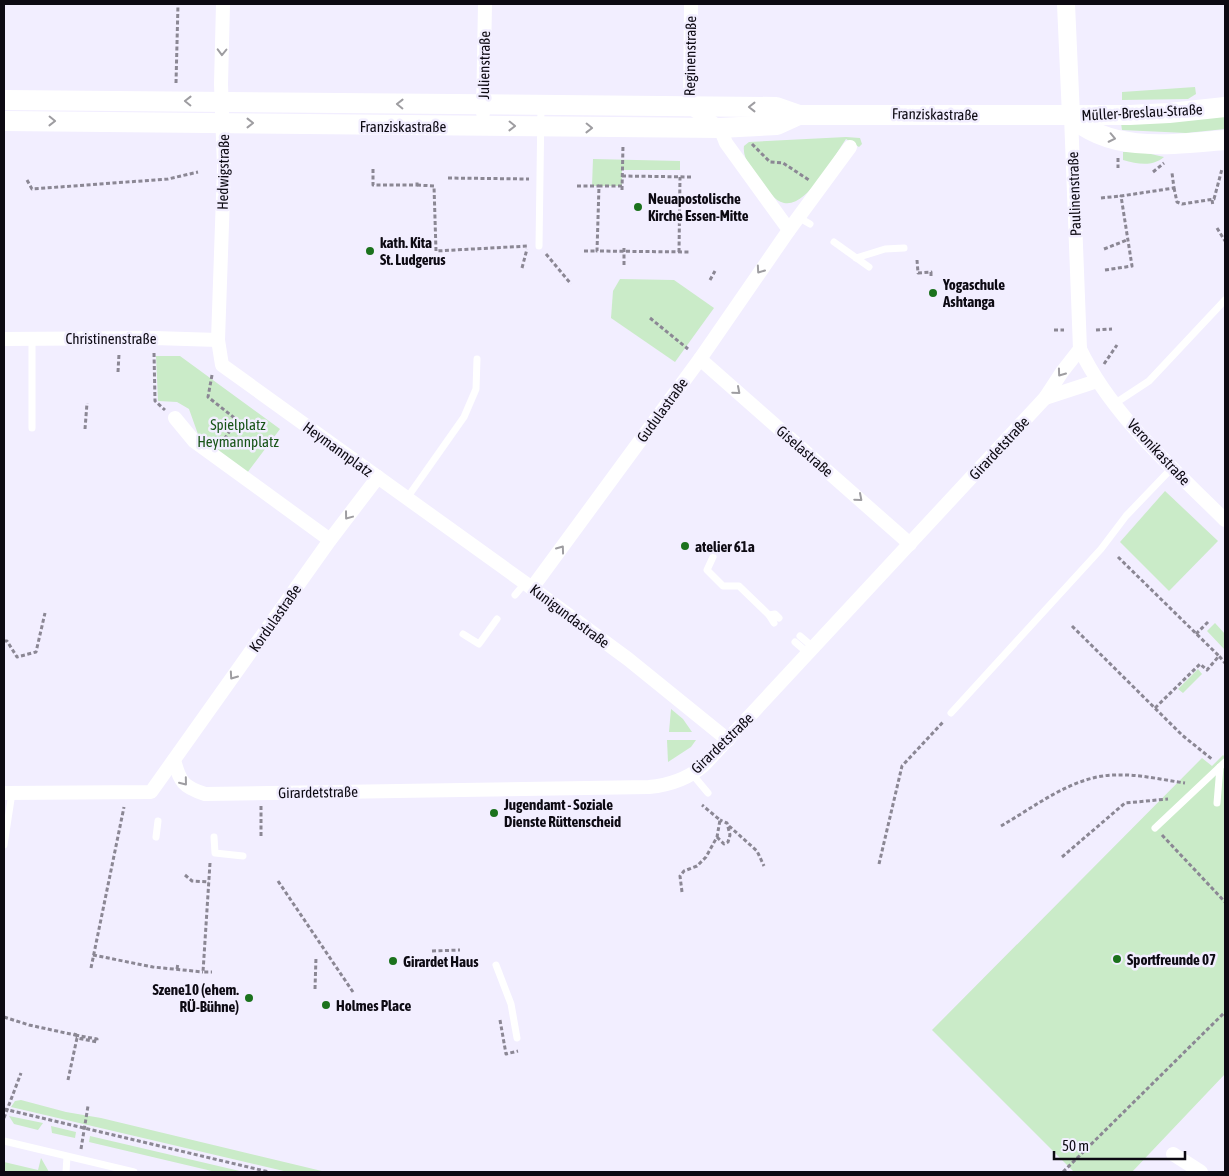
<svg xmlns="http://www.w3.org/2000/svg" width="1229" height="1176" font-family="'Asap Condensed',sans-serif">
<rect width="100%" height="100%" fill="#f2eeff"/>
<g fill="#caebc8">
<polygon points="1195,87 1196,94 1188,99 1122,100 1122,92"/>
<polygon points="1225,116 1225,129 1186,133 1122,130 1121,123"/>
<path d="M846,137L860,138L862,144L859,147L846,139C834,156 807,208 784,203C774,201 768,190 762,182C754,171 742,160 744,146L749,142Z"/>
<path d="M1123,152H1142L1164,157C1152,167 1138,164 1123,160Z"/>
<polygon points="593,159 680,161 680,170 622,170 622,186 592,186"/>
<polygon points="620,279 674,280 714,308 675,362 611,318 613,291"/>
<polygon points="156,356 180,356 280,429 247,473 199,437 189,409 177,402 158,401"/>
<polygon points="1165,491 1218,541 1169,591 1120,542"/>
<polygon points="1215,623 1225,634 1225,650 1207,631"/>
<polygon points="1198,669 1202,674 1183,693 1178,689"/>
<polygon points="671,709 683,719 692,732 669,732"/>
<polygon points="667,740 696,740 691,747 668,762"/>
<polygon points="1223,755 1225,757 1225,1074 1132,1172 1074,1172 932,1030 1202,758 1212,766"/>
<polygon points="21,1100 66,1112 101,1118 326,1172 288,1172 11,1107 15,1101"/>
<polygon points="9,1116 43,1123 38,1130 14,1124"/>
<polygon points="51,1126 76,1132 75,1138 52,1133"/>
<polygon points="90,1136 244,1172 216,1172 89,1142"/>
<polygon points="41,1158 49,1172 4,1172 4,1162 38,1170"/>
</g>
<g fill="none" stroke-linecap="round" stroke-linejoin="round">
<g stroke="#8b8794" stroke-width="3" stroke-dasharray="4 2.5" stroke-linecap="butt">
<polyline points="176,83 178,4"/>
<polyline points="752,144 770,162 783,163 809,180"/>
<polyline points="1118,158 1118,168"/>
<polyline points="373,169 373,185 417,185 417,181"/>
<polyline points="1153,172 1164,163"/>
<polyline points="622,176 692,177"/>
<polyline points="448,178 529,179"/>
<polyline points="27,180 32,189 168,179 198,172"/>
<polyline points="417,185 434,186 436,251 528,246"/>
<polyline points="577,186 599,186"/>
<polyline points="622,186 599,186 597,251 690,252"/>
<polyline points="1174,188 1177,202 1182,204 1214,199 1222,169"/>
<polyline points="622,190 623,145"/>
<polyline points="1101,198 1121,196"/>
<polyline points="1212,200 1213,206"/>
<polyline points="1217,228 1225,241"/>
<polyline points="1104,249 1127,240"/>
<polyline points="584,251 597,251"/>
<polyline points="679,252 680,177"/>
<polyline points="546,254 571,284"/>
<polyline points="917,260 918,273 931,272 931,277"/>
<polyline points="624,265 624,248"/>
<polyline points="522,268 527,249"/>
<polyline points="1105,270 1132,266 1121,196 1174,188 1172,173"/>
<polyline points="710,280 715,271"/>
<polyline points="650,318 688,349"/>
<polyline points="1054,330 1064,330"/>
<polyline points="1096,330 1112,329"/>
<polyline points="154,353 155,401 165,410"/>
<polyline points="1104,364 1117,345"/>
<polyline points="118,372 119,354"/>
<polyline points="212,375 208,397 237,420 221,444"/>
<polyline points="85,429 87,403"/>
<polyline points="1118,557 1219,656"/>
<polyline points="1072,626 1182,735 1213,760"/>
<polyline points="1196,634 1209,621"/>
<polyline points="4,641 7,641 17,657 36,652 45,613"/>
<polyline points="1155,708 1200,664 1207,670 1219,656 1225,663"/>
<polyline points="261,806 261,838"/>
<polyline points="729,826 757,851 764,866"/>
<path d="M1001,826C1036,806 1074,775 1116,775C1139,774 1163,780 1185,783"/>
<polyline points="1162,835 1225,902"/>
<polyline points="717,837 724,844 728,842 730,835 727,823 720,820"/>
<polyline points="1062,857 1125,803 1168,799"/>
<polyline points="210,863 203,972 212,972"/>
<polyline points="879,864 902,766 944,721"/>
<polyline points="185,875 192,881 209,882"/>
<polyline points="278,881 353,992"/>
<polyline points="682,892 680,876 684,871 697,866 706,857 717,837 720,820 702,805"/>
<polyline points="432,951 460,950"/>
<polyline points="93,955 153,967 203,972"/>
<polyline points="91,968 124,807"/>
<polyline points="177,969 178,963"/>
<polyline points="315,989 316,957"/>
<polyline points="4,1017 29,1025 75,1035 76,1032"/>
<polyline points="500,1020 506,1054 518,1051"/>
<polyline points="68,1080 77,1038 97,1042 97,1039 75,1035"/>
<polyline points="4,1109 269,1172"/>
<polyline points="4,1118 21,1073"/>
<polyline points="81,1149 88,1106"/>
<polyline points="1063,1172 1225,1012"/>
</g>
<g stroke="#fff" stroke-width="7">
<polyline points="798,217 810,224"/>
<polyline points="834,242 869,267"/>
<polyline points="539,246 541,106"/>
<polyline points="856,258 885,249 904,248"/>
<polyline points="1114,404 1149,381 1225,300"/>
<polyline points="32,428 32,339"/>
<polyline points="407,498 464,417 476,389 477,359"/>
<polyline points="713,557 707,570 723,586 739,586 769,615"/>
<polyline points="515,595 525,583"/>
<polyline points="774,623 769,615 775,614 779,618"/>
<polyline points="463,634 479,644 497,619"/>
<polyline points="800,636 814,648"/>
<polyline points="795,642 809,654"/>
<polyline points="951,713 1101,549 1126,516 1172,468"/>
<polyline points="693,775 708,793"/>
<polyline points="1217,803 1220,767"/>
<polyline points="1155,828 1225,762"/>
<polyline points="156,837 158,821"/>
<polyline points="214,837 215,853 243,856"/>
<polyline points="4,845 12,793"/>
<polyline points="496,965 511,1004 517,1038"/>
<polyline points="4,1141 134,1172"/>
<polyline points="66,1172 67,1157"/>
</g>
<g stroke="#fff" stroke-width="14">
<polyline points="223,4 221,84 224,167 218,340 222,365 525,583 628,659 728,740"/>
<polyline points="691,4 690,107 720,128 726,143 789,230"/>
<polyline points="483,113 485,4"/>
<path d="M1071,116L1080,349C1112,416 1173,468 1225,520"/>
<polyline points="4,339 154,338 218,340"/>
<polyline points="700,359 910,544"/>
<polyline points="1045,398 1097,381"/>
<polyline points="175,418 194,441 330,540"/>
<polyline points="532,588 700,359 789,230 850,147"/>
<path d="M174,760C180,782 183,787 205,794L649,787C671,785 688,779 704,765L1045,398L1062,372L1080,349"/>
<polyline points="4,793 151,792 330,540 378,477"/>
<polyline points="1173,1154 1201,1172"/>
</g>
<polyline stroke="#fff" stroke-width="18" points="1066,4 1071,116"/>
<g stroke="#fff" stroke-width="20">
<polyline points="4,100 776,107 799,115 1130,115 1169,113 1225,107"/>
<path d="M1071,116C1110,154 1175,144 1225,140"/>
<polyline points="4,121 720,128 777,125 799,115"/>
</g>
</g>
<defs><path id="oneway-chevron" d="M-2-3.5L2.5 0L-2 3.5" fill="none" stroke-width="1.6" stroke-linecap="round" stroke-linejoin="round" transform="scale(1.25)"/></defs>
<g stroke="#9e9da1">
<use href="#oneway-chevron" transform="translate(222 52) rotate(91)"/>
<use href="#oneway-chevron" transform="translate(188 101) rotate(-179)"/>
<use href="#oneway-chevron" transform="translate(400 104) rotate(-179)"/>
<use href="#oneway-chevron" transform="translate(752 107) rotate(180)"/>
<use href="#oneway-chevron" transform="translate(52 121) rotate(1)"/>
<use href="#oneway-chevron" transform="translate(250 123)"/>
<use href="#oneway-chevron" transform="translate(512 126) rotate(1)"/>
<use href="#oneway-chevron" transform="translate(589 128) rotate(1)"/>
<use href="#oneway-chevron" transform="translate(1112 138) rotate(12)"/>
<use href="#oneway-chevron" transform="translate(760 270) rotate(125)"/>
<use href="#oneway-chevron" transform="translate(1061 373) rotate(126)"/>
<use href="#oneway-chevron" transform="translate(737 391) rotate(41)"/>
<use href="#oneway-chevron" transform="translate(859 498) rotate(41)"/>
<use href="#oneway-chevron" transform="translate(348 516) rotate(127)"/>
<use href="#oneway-chevron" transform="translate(561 549) rotate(-54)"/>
<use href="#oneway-chevron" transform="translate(233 676) rotate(125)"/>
<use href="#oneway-chevron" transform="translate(184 782) rotate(51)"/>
</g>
<g fill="#1b721d" stroke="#f2eeff" stroke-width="2">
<circle cx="638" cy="207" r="5"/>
<circle cx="370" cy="251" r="5"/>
<circle cx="933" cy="293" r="5"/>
<circle cx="685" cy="546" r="5"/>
<circle cx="494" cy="813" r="5"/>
<circle cx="1117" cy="959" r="5"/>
<circle cx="393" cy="961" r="5"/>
<circle cx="249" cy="998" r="5"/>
<circle cx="326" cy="1005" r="5"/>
</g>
<g text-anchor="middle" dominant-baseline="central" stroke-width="5" stroke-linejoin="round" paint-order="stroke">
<g font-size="15" fill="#0d0a13" stroke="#f2eeff">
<text transform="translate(690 56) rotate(-89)">Reginenstraße</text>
<text transform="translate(484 65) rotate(-89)">Julienstraße</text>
<text transform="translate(1142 112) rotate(-3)">Müller-Breslau-Straße</text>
<text transform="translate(935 114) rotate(1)">Franziskastraße</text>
<text x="403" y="126">Franziskastraße</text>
<text transform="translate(223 172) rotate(-89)">Hedwigstraße</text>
<text transform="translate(1074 194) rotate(-92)">Paulinenstraße</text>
<text x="111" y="338">Christinenstraße</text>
<text transform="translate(662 410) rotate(-54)">Gudulastraße</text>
<text transform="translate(999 448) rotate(-47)">Girardetstraße</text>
<text transform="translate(338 449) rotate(36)">Heymannplatz</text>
<text transform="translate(805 451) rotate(41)">Giselastraße</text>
<text transform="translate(1159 452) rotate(47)">Veronikastraße</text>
<text transform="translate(570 616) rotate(37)">Kunigundastraße</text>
<text transform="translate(275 618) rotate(-55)">Kordulastraße</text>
<text transform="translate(722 743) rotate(-44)">Girardetstraße</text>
<text transform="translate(318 792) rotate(-1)">Girardetstraße</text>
</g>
<g font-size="15" font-weight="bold" fill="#0d0a13" stroke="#f2eeff" text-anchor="start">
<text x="648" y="198">Neuapostolische<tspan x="648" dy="17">Kirche Essen-Mitte</tspan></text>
<text x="380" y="242">kath. Kita<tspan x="380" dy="17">St. Ludgerus</tspan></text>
<text x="943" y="284">Yogaschule<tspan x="943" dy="17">Ashtanga</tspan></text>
<text x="695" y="546">atelier 61a</text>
<text x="504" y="804">Jugendamt - Soziale<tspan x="504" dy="17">Dienste Rüttenscheid</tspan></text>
<text x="1127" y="959">Sportfreunde 07</text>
<text x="403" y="961">Girardet Haus</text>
<text x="239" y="989" text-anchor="end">Szene10 (ehem.<tspan x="239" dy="17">RÜ-Bühne)</tspan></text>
<text x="336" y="1005">Holmes Place</text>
</g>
<g font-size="15" fill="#185418" stroke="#f2eeff">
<text x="238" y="424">Spielplatz<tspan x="238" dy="17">Heymannplatz</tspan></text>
</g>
</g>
<rect width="1229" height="1176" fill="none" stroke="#0d0a13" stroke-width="10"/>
<path d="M1054 1151v8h131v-8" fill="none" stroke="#0d0a13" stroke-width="2.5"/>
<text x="1062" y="1151" font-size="15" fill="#0d0a13" stroke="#f2eeff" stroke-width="4" paint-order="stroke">50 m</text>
</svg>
